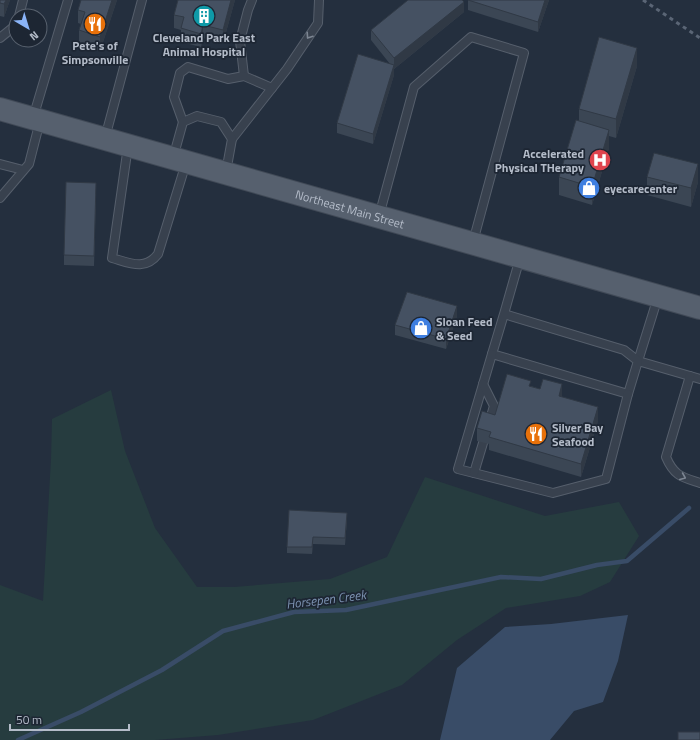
<svg xmlns="http://www.w3.org/2000/svg" width="700" height="740" font-family="'Titillium Web',sans-serif">
<rect width="100%" height="100%" fill="#242f3e"/>
<polygon fill="#263c3f" points="111,390 125,451 155,528 197,587 234,587 330,579 387,557 425,477 545,516 619,502 639,536 610,582 580,596 506,608 457,640 402,685 313,720 218,735 155,740 0,740 0,585 43,601 51,459 52,419"/>
<polygon fill="#394c67" points="628,615 618,661 603,702 574,711 550,740 440,740 457,668 505,627 551,624"/>
<g fill="none" stroke-linecap="round" stroke-linejoin="round">
<polyline stroke="#394c67" stroke-width="4.5" points="18,740 81,712 162,670 223,631 294,612 346,610 501,577 541,579 597,565 627,561 689,508"/>
<g stroke="#565f6c" stroke-width="10">
<g id="service">
<polyline points="19,16 23,0"/>
<polyline points="0,38 16,25"/>
<polyline points="244,76 240,41 248,10 252,0"/>
<polyline points="33,118 68,0"/>
<polyline points="183,122 174,97 180,73 188,67 228,79 244,76 272,88"/>
<polyline points="105,138 142,0"/>
<polyline points="232,139 287,69 318,23 319,0"/>
<path d="M128,146L112,258C130,263 145,271 158,254L186,163"/>
<polyline points="173,158 183,122 197,116 221,122 232,139 226,172"/>
<polyline points="0,164 23,170"/>
<polyline points="0,198 29,164 40,121"/>
<polyline points="379,216 414,87 471,37 524,53 473,242"/>
<polyline points="658,297 638,361 700,379"/>
<polyline points="504,314 492,354 628,394 638,361 624,350 504,314 520,258"/>
<polyline points="492,354 458,469 553,493 606,479 628,394"/>
<path d="M690,376L666,457C674,476 682,477 700,483"/>
<polyline points="483,384 494,406 489,423"/>
<polyline points="474,473 483,443"/>
</g>
</g>
<g stroke="#414a57" stroke-width="24">
<g id="primary">
<path id="s1" d="M0,109L700,308"/>
</g>
</g>
<use href="#service" stroke="#38414e" stroke-width="8"/>
<use href="#primary" stroke="#56606e" stroke-width="22"/>
<polyline stroke="#5a6575" stroke-width="3" stroke-dasharray="4 4" stroke-linecap="butt" points="643,0 700,38"/>
</g>
<g fill="#3b4654">
<polygon points="0,0 10,0 4,17 0,16"/>
<polygon points="117,0 100,51 79,44 79,30 81,24 78,23 78,10"/>
<polygon points="178,0 235,0 223,43 203,38 201,47 181,42 181,30 174,28 174,15"/>
<polygon points="468,0 549,0 538,32 468,10"/>
<polygon points="464,12 394,69 394,75 373,144 337,133 337,123 390,64 371,40 371,30"/>
<polygon points="637,66 616,138 609,136 609,148 592,205 559,195 559,177 579,121 579,109"/>
<polygon points="647,177 698,182 691,207 647,195"/>
<polygon points="96,193 94,266 64,265 64,255"/>
<polygon points="457,316 446,349 395,335 395,325"/>
<polygon points="531,386 562,397 598,421 581,477 489,450 489,444 477,441 477,428 495,415"/>
<polygon points="347,519 345,545 313,544 312,554 287,553 287,547"/>
</g>
<g fill="#303945">
<polygon points="6,0 10,0 4,17 4,4"/>
<polygon points="112,0 117,0 100,51 100,37"/>
<polygon points="231,0 235,0 223,43 223,30"/>
<polygon points="545,0 549,0 538,32 538,22"/>
<polygon points="464,2 464,12 394,69 394,75 373,144 373,134 394,65 394,58"/>
<polygon points="203,25 203,38 201,47 201,34"/>
<polygon points="637,48 637,66 616,138 616,119"/>
<polygon points="609,130 609,148 592,205 592,187"/>
<polygon points="698,164 698,182 691,207 691,188"/>
<polygon points="457,306 457,316 446,349 446,339"/>
<polygon points="562,384 562,398 559,396"/>
<polygon points="598,407 598,421 581,477 581,464"/>
<polygon points="347,513 347,519 345,545 345,538"/>
<polygon points="313,537 313,544 312,554 312,547"/>
</g>
<g fill="#455162" stroke="#303945">
<polygon points="0,0 6,0 4,4 0,3"/>
<polygon points="81,0 112,0 100,37 79,30 85,12 78,10"/>
<polygon points="178,0 231,0 223,30 203,25 201,34 181,28 184,17 174,15"/>
<polygon points="408,0 462,0 464,2 394,58 371,30"/>
<polygon points="468,0 545,0 538,22"/>
<polygon points="599,37 637,48 616,119 579,109"/>
<polygon points="358,54 394,65 373,134 337,123"/>
<polygon points="576,120 609,130 592,187 559,177"/>
<polygon points="654,153 698,164 691,188 647,177"/>
<polygon points="66,182 96,183 94,256 64,255"/>
<polygon points="407,292 457,306 446,339 395,325"/>
<polygon points="507,374 531,381 529,386 540,389 543,379 562,384 559,396 598,407 581,464 489,437 491,432 477,428 482,411 495,415"/>
<polygon points="289,510 347,513 345,538 313,537 312,547 287,547"/>
<rect x="678" y="732" width="22" height="8"/>
</g>
<defs><path id="oneway-chevron" d="M-2-3.5L2.5 0L-2 3.5" fill="none" stroke-width="1.6" stroke-linecap="round" stroke-linejoin="round"/></defs>
<g stroke="#7c8592">
<use href="#oneway-chevron" transform="translate(309 36) rotate(124)"/>
<use href="#oneway-chevron" transform="translate(683 477) rotate(23)"/>
</g>
<defs>
<g id="building-disc" transform="scale(1.15)"><circle r="9.5" fill="#0f9aa8" stroke="#1d2633"/><path d="M-4-6H4V6H1V3H-1V6H-4ZM-2.5-4.3h1.7v1.8h-1.7ZM.8-4.3h1.7v1.8H.8ZM-2.5-1h1.7V.8h-1.7ZM.8-1h1.7V.8H.8Z" fill="#fff"/></g>
<g id="restaurant-disc" transform="scale(1.15)"><circle r="9.5" fill="#e8710a" stroke="#1d2633"/><path d="M-5-6h1v4h1v-4h1v4h1v-4h1v5L-1.5 .5V6h-2V.5L-5-1ZM5-6V6H3V1.5H1.5Q1.5-4 5-6Z" fill="#fff"/></g>
<g id="hospital-disc" transform="scale(1.15)"><circle r="9.5" fill="#e0444e" stroke="#1d2633"/><path d="M-5-5h3v3.5h4V-5h3V5h-3V1.5h-4V5h-3Z" fill="#fff"/></g>
<g id="shop-disc" transform="scale(1.15)"><circle r="9.5" fill="#3f7fe0" stroke="#1d2633"/><path d="M-5-2.5h2.3a2.7 3.5 0 0 1 5.4 0H5L5.5 6h-11ZM-1.5-2.5h3a1.5 2.3 0 0 0-3 0Z" fill="#fff"/></g>
</defs>
<g fill-rule="evenodd">
<use href="#building-disc" x="204" y="16"/>
<use href="#restaurant-disc" x="95" y="24"/>
<use href="#hospital-disc" x="600" y="160"/>
<use href="#shop-disc" x="589" y="188"/>
<use href="#shop-disc" x="421" y="328"/>
<use href="#restaurant-disc" x="536" y="434"/>
</g>
<g text-anchor="middle" dominant-baseline="central" stroke-width="3.5" stroke-linejoin="round" paint-order="stroke">
<g font-size="12" font-weight="bold" fill="#b4bcc9" stroke="#1d2633" text-anchor="start">
<text x="204" y="37" text-anchor="middle">Cleveland Park East<tspan x="204" dy="14">Animal Hospital</tspan></text>
<text x="95" y="45" text-anchor="middle">Pete's of<tspan x="95" dy="14">Simpsonville</tspan></text>
<text x="584" y="153" text-anchor="end">Accelerated<tspan x="584" dy="14">Physical THerapy</tspan></text>
<text x="604" y="188">eyecarecenter</text>
<text x="436" y="321">Sloan Feed<tspan x="436" dy="14">&amp; Seed</tspan></text>
<text x="552" y="427">Silver Bay<tspan x="552" dy="14">Seafood</tspan></text>
</g>
<g font-size="12" fill="#b4bcc9" stroke="#1d2633">
<text stroke="none"><textPath href="#s1" startOffset="364">Northeast Main Street</textPath></text>
</g>
<g font-size="13" font-style="italic" fill="#7c92b1" stroke="#1d2633">
<text transform="translate(326 599) rotate(-7)">Horsepen Creek</text>
</g>
</g>
<g transform="translate(28 28) rotate(142)"><circle r="19" fill="#1d2633" stroke="#59626f"/>
<path d="M0-3L7 15L0 10L-7 15Z" fill="#8ab4f8"/>
<text y="-6" font-size="11" font-weight="bold" text-anchor="middle" fill="#b4bcc9">N</text>
</g>
<path d="M10 724v6h119v-6" fill="none" stroke="#b4bcc9" stroke-width="2"/>
<text x="16" y="724" font-size="12" fill="#b4bcc9" stroke="#1d2633" stroke-width="3" paint-order="stroke">50 m</text>
</svg>
